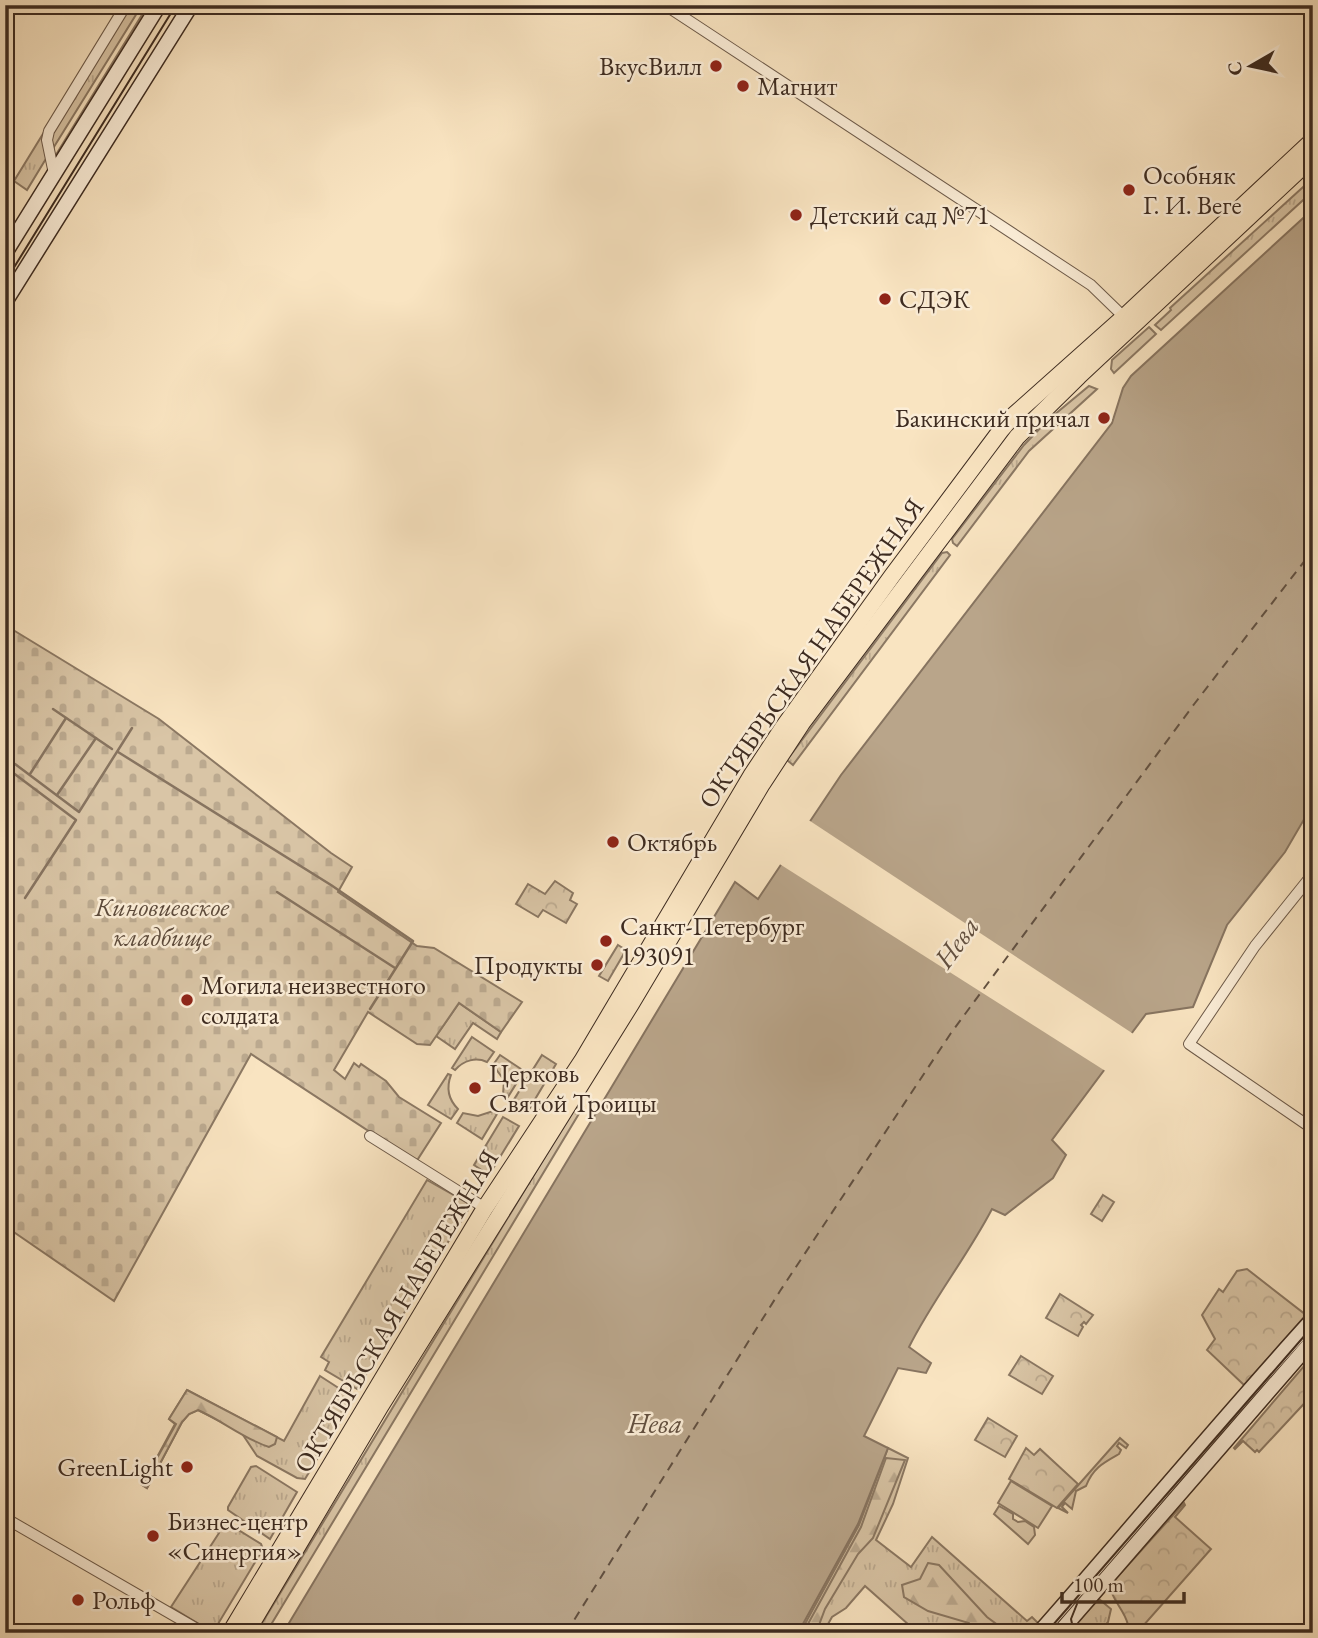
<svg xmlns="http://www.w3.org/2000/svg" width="1318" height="1638" font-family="'EB Garamond',serif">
<defs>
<pattern id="grass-tufts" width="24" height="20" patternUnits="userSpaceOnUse" patternTransform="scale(1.75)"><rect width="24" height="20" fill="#d9c5a6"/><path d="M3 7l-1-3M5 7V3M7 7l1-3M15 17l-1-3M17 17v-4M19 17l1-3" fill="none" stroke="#bba98f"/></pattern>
<pattern id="forest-firs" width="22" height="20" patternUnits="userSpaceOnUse" patternTransform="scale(1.75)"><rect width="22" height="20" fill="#d9c5a6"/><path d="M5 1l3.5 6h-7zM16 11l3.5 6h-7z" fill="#bba98f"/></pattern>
<pattern id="cemetery-stones" width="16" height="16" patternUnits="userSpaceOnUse" patternTransform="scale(1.75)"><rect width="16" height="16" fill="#d9c5a6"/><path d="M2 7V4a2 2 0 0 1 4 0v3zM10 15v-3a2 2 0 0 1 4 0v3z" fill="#bba98f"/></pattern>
<pattern id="park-crowns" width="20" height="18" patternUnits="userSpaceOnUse" patternTransform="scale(1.75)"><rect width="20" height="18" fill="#d9c5a6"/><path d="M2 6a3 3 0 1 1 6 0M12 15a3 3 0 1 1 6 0" fill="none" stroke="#bba98f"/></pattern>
</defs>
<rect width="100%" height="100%" fill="#f9e4c1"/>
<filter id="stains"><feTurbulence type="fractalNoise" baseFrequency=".00286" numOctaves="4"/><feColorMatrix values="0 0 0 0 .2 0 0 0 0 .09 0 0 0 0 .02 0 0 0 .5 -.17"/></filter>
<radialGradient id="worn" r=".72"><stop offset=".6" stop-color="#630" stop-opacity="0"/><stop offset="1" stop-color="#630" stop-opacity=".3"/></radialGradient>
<g fill="url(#grass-tufts)" stroke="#8b7863" stroke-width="2">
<polygon points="130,5 142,5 52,150 52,133"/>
<polygon points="148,5 153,5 56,161 54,158"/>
<polygon points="81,72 44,136 47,157 27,190 14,181"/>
<polygon points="1313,178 1313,191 1161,330 1155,325 1171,310 1170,308"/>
<polygon points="1149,327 1156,334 1114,373 1111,369 1112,360"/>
<polygon points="1089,386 1097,389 1029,451 957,546 953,543 952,539 1024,445 1048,420"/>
<polygon points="947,552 950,555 793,765 787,760 942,553"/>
<polygon points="618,945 626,950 608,981 599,976"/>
<polygon points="459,1003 501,1032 497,1039 473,1023 455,1049 436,1036"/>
<path d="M472,1037L494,1052L487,1062C476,1057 464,1060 455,1070L452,1068Z"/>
<polygon points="500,1055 524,1071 508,1097 503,1095 504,1080 493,1065"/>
<polygon points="542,1055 556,1064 528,1111 513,1101"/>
<path d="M448,1074L451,1075C446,1088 448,1099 458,1109L451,1119L428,1105Z"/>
<polygon points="575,1107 583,1107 266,1633 256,1633"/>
<polygon points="493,1111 497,1114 482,1139 457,1123 463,1113 478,1116"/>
<polygon points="503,1117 519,1126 489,1175 474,1165"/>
<polygon points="427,1180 471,1205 357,1389 325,1370 329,1362 321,1357"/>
<polygon points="320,1376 354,1398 305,1479 297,1478 257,1456 241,1432 198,1410 189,1414 182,1422 147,1488 142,1485 175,1424 169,1419 187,1390 284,1441"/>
<path d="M1120,1438L1128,1445L1126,1448L1119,1443L1117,1446L1121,1450L1119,1454C1103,1463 1093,1468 1086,1486L1076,1491L1072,1509L1065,1503L1062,1507L1068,1513L1058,1508Z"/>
<polygon points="888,1448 908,1458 893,1504 876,1540 911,1567 932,1537 1027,1621 1032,1617 1038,1623 1029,1633 918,1633 865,1586 846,1608 832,1617 823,1633 800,1633 859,1525"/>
<polygon points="256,1466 297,1492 270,1539 228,1510 228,1507 251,1467"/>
<polygon points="219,1521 224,1521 261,1544 263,1549 215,1629 204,1627 171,1607 219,1533 213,1528"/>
<polygon points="1099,1599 1111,1609 1108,1622 1099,1633 1090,1631 1076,1633 1073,1626"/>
</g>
<g fill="url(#forest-firs)" stroke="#8b7863" stroke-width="2">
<path d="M187,1390L277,1437L275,1444L269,1447C244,1439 223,1421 198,1410L189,1414L182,1422L147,1488L142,1485L176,1424L169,1419Z"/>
<polygon points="886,1458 905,1460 873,1538 858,1554 825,1609 816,1633 803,1633 861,1527"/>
<polygon points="928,1563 939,1565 987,1617 1003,1629 1002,1633 975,1633 969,1623 928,1611 904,1597 902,1585 920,1579"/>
</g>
<polygon fill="url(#cemetery-stones)" stroke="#8b7863" stroke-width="2" points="5,625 159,719 331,853 352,867 338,892 417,946 434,948 522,1002 501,1032 459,1003 430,1045 417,1044 368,1012 334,1070 345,1079 354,1063 359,1067 361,1064 386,1081 399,1097 441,1123 416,1162 251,1054 114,1301 5,1226"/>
<g fill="url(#park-crowns)" stroke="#8b7863" stroke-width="2">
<polygon points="555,881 573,893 570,900 577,904 566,923 543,910 538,917 516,904 528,884 545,894"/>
<polygon points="1103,1195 1114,1202 1102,1221 1091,1214"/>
<polygon points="1247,1269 1306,1315 1244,1385 1207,1350 1215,1339 1202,1315 1219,1289 1223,1292 1237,1271"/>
<polygon points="1060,1294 1093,1315 1086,1324 1084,1322 1081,1325 1083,1327 1078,1336 1046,1318"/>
<polygon points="1021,1356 1053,1376 1042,1394 1009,1375"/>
<polygon points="1304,1366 1313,1372 1313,1394 1259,1452 1257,1450 1255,1452 1243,1441 1235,1449 1234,1448"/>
<polygon points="988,1418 1017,1436 1005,1457 975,1440"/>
<polygon points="1026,1448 1034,1455 1040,1449 1078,1484 1057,1508 1009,1479"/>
<path d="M1184,1503L1185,1505L1175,1517L1211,1549L1143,1626L1128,1625C1125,1610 1111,1600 1110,1585Z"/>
<polygon points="999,1506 1013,1514 1013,1519 1018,1522 1025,1521 1034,1527 1035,1535 1028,1544 994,1514"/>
</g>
<polygon fill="#d9c5a6" stroke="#8b7863" stroke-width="2" points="1011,1481 1052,1506 1038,1528 998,1503"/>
<path fill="#b9a58a" stroke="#877460" stroke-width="2" d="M1313,209V804L1285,852L1227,925L1193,1007L1146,1014L1052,1140L1066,1155L1053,1178L1005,1215L992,1209C967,1257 933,1299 909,1347L931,1363L926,1373L898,1368L864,1436L888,1448L858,1524L798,1633H283L735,882L758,899L841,775L1112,423L1123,388L1131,376Z"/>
<polygon fill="#f9e4c1" points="807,819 1135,1035 1107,1072 778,863"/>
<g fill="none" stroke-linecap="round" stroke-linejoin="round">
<g stroke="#877460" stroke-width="2.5">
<polyline points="53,709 112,749"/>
<polyline points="118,752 331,885 413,941 370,1009"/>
<polyline points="15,764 79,812 132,728"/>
<polyline points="5,773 8,769 76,820 25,898"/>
<polyline points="30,774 66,718"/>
<polyline points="57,795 96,738"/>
<polyline points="277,892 395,968"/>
</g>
<polyline stroke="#625040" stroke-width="2" stroke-dasharray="9 7" stroke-linecap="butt" points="566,1633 780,1291 951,1033 1195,703 1313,550"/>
<g stroke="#6c5948" stroke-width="12">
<g id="minor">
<polyline points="665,5 1091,285 1124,317"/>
<polyline points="54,174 47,140 49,131 126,5"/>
<polyline points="1312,875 1255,946 1189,1044 1313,1129"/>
<polyline points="370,1136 485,1208"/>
<polyline points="5,1518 204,1633"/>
</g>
</g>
<g stroke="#3d2b20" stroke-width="17">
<g id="secondary">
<polyline points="5,253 159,5"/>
<polyline points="5,302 191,5"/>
<path d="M1039,1633C1131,1529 1219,1422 1313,1319"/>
<polyline points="1059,1633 1313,1340"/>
</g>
</g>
<g stroke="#3d2b20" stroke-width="18">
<g id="primary">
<polyline points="230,1633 485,1208 582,1061 751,776 782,729 892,576 1001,430 1014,415 1124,317 1313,140"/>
<polyline points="246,1633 380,1407 631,1004 762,784 802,723 1017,437 1079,376 1313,157"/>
</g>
</g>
<use href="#minor" stroke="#fbedd7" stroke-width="10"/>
<use href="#secondary" stroke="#fbedd7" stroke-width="14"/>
<use href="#primary" stroke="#f9e4c1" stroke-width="16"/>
<g stroke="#3d2b20" stroke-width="2">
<polyline points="5,282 176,5"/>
<polyline points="1046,1633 1313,1326"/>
<polyline points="1074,1633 1071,1619 1077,1604"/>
</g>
</g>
<g fill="#8f2418" stroke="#fbedd7" stroke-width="2.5">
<circle cx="716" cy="66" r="7"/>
<circle cx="743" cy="86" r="7"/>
<circle cx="1129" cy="190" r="7"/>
<circle cx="796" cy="215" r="7"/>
<circle cx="885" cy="299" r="7"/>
<circle cx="1104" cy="418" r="7"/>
<circle cx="613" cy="842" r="7"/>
<circle cx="606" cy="941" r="7"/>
<circle cx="597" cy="965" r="7"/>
<circle cx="187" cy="1000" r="7"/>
<circle cx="475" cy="1088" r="7"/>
<circle cx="187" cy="1467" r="7"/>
<circle cx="153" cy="1536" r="7"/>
<circle cx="78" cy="1600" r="7"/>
</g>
<g text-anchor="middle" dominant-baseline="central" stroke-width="5" stroke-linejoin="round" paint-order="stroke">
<g font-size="26" fill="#3d2b20" stroke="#fbedd7" text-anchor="start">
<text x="702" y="66" text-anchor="end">ВкусВилл</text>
<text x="757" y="86">Магнит</text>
<text x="1143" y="175">Особняк<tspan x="1143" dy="30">Г. И. Веге</tspan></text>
<text x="810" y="215">Детский сад №71</text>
<text x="899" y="299">СДЭК</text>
<text x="1090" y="418" text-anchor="end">Бакинский причал</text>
<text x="627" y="842">Октябрь</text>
<text x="620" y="926">Санкт-Петербург<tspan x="620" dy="30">193091</tspan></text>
<text x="583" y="965" text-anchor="end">Продукты</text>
<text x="201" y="985">Могила неизвестного<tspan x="201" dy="30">солдата</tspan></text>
<text x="489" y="1073">Церковь<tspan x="489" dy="30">Святой Троицы</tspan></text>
<text x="173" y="1467" text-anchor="end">GreenLight</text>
<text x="167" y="1521">Бизнес-центр<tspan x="167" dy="30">«Синергия»</tspan></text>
<text x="92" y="1600">Рольф</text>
</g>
<g font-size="26" fill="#3d2b20" stroke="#fbedd7">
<text transform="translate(811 653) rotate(-55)">ОКТЯБРЬСКАЯ НАБЕРЕЖНАЯ</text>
<text transform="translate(396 1311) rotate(-59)">ОКТЯБРЬСКАЯ НАБЕРЕЖНАЯ</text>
</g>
<g font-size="26" font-style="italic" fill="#5c4a3b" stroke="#fbedd7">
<text x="162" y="907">Киновиевское<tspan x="162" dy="30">кладбище</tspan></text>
</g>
<g font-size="28" font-style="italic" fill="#625040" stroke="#fbedd7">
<text transform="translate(956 942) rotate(-54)">Нева</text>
<text x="655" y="1423">Нева</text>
</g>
</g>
<rect width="1318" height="1638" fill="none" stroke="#f9e4c1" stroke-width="28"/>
<rect x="7" y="7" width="1304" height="1624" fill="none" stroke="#3d2b20" stroke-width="3.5"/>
<rect x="14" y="14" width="1290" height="1610" fill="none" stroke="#3d2b20" stroke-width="2"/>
<g transform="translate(1251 66) rotate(261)" stroke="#fbedd7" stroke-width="5" paint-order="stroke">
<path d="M0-5L12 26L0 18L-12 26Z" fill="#3d2b20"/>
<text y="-10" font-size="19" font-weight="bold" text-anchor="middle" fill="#3d2b20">С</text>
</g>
<path d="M1062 1592v10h122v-10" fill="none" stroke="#3d2b20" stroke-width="3.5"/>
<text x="1073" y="1592" font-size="21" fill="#3d2b20" stroke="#fbedd7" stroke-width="5" paint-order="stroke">100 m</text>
<rect width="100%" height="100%" filter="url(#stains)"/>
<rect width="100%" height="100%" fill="url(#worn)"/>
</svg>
